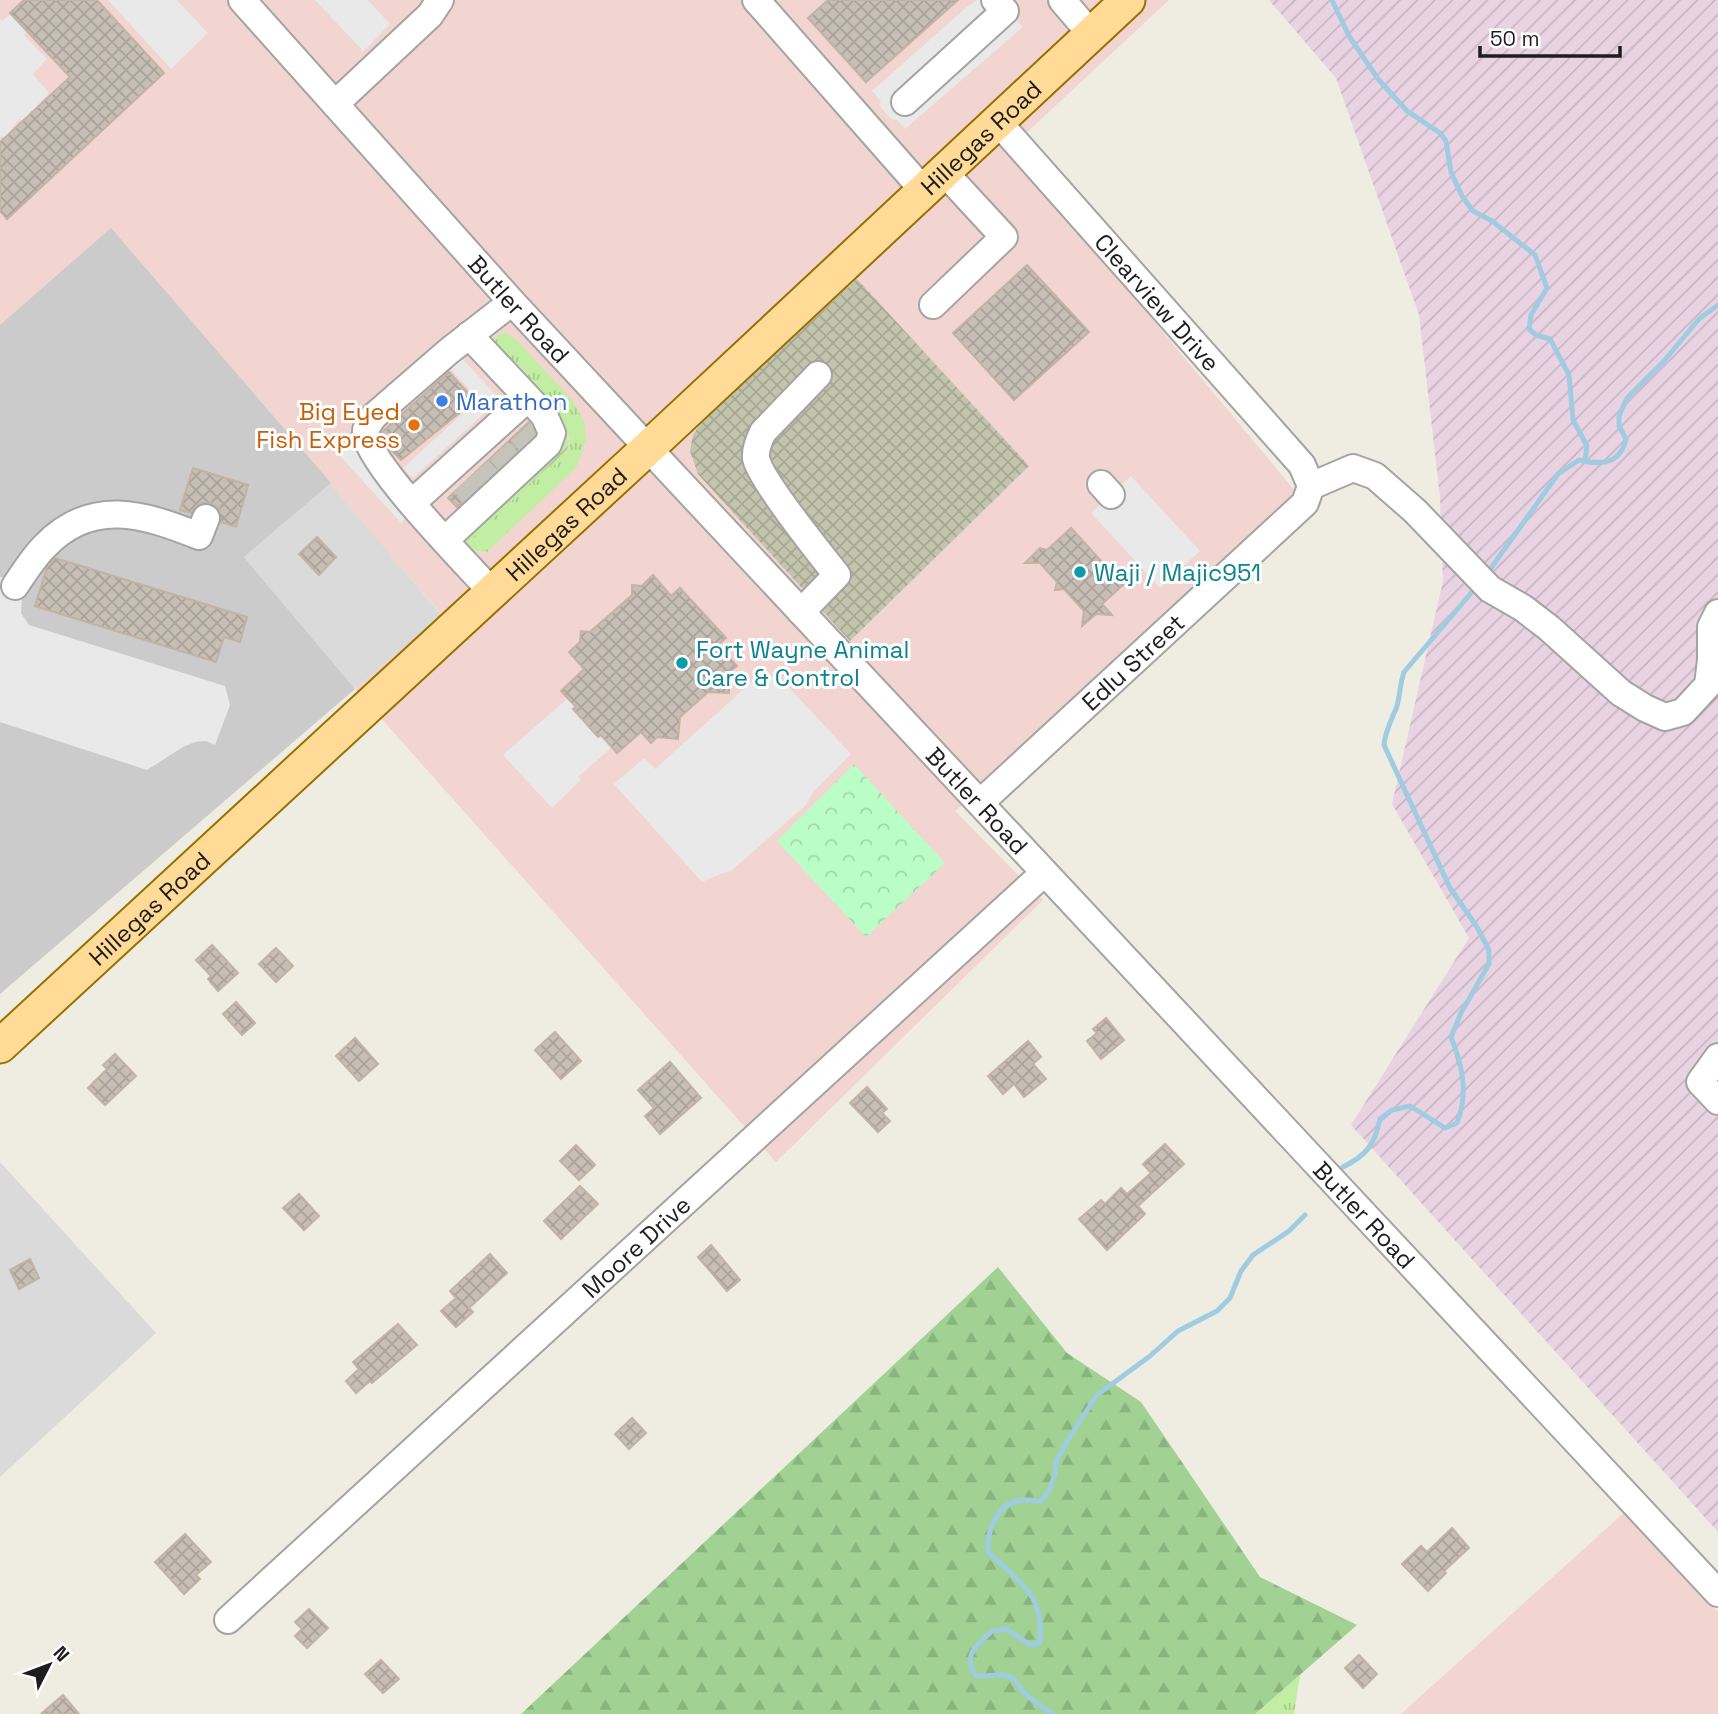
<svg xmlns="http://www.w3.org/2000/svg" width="1718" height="1714" font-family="'Space Grotesk',sans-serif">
<defs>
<pattern id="industrial-furrows" width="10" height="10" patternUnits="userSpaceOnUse" patternTransform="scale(1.75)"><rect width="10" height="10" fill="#e9d3e3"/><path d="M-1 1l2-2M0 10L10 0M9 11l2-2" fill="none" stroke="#c7b5c2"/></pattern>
<pattern id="construction-cross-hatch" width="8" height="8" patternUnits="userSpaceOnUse" patternTransform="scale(1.75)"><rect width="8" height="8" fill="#c2c4ad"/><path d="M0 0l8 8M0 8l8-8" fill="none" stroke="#a6a894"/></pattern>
<pattern id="grass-tufts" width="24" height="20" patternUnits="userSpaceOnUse" patternTransform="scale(1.75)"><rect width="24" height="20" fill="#c2eea4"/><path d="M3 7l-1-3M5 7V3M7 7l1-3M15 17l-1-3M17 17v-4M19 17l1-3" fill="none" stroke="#a6cc8d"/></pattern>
<pattern id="forest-firs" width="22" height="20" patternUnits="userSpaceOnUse" patternTransform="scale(1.75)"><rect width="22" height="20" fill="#a1d293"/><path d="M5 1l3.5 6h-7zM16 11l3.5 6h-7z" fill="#8ab47e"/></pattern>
<pattern id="park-crowns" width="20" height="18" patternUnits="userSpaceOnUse" patternTransform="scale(1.75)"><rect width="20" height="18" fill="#bbfdc6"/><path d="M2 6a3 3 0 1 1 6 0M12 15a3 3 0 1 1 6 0" fill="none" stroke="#a0d8aa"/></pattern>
<pattern id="garden-furrows" width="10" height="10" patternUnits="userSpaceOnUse" patternTransform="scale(1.75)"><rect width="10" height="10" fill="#c2eea4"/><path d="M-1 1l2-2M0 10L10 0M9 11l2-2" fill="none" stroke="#a6cc8d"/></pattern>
<pattern id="building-cross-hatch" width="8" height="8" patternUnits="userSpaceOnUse" patternTransform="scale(1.75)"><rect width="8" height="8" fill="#c7beb5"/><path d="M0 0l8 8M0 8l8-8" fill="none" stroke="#aaa39b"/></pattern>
</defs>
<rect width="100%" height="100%" fill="#efece2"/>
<g fill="#dbdada">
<polygon points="331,483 442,616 355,689 244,557"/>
<polygon points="0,1162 156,1333 0,1477"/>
</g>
<g fill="#f2d4d0">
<polygon points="0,0 1169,0 1010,148 1305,503 955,811 1043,900 776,1162 355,689 442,615 111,229 0,325"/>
<polygon points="1626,1511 1718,1612 1718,1714 1401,1714"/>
</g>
<polygon fill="url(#industrial-furrows)" points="1269,0 1718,0 1718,1532 1351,1125 1469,938 1392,804 1443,581 1440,497 1419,315 1336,78"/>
<polygon fill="#cbcbcb" points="111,228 331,483 244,557 355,689 0,994 0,325"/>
<polygon fill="url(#construction-cross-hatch)" points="857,279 1029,466 850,641 698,474 690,451 693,435 701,423"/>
<g fill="url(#grass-tufts)">
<polygon points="501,333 506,333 516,339 572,400 584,421 586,441 576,468 487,552 469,550 466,542 548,467 553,466 568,453 570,438 564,422 496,343 495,337"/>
<polygon points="1300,1675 1294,1714 1255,1714"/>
</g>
<polygon fill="url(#forest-firs)" points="998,1267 1067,1353 1141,1402 1260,1577 1357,1625 1255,1714 521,1714"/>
<polygon fill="url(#park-crowns)" points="854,764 945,863 866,937 777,841"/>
<path fill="url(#garden-furrows)" d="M496,337V343L561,417C572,435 573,461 548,467L465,545L462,544L465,536L552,455L492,341Z"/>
<g fill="#e9e9e9">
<polygon points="108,0 177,0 208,33 171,69"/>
<polygon points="315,0 368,0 390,24 362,53 361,49"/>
<polygon points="978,0 999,0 1023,27 905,129 897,120 891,119 879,105 881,101 872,91 968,6"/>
<polygon points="11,14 27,31 24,35 47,59 33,74 49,93 23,121 20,119 12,127 13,130 4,138 2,136 0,138 0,19 2,21"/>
<polygon points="458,354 500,399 413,478 403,468 478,399 447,365"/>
<polygon points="351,445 413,512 401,523 340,456"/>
<polygon points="1131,476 1200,551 1160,588 1091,513"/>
<polygon points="0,577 13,577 27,585 22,597 21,613 29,625 225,686 230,705 215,745 206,741 195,742 183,747 147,770 0,722"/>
<polygon points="766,675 781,679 851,754 813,792 806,805 731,871 720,874 702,882 614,784 644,758 655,769 755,679"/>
<polygon points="568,698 576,707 573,709 598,736 601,735 612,747 578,777 581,780 552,808 503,755"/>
</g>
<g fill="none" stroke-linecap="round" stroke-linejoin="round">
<g stroke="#9fcce0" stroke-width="5">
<polyline points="1332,0 1349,36 1378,79 1407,111 1440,133 1446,141 1451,172 1462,196 1473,211 1492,221 1535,255 1547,288 1531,315 1529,329 1536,335 1550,339 1569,375 1573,420 1587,446 1585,461"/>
<path d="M1486,575L1558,474L1579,460C1600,465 1620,465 1626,439L1619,426V416L1627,398L1663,362L1699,319L1718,305"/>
<path d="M1343,1167C1367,1155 1375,1144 1380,1119L1392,1110L1410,1106L1445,1128L1457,1123C1469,1093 1462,1065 1451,1037L1461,1013L1489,964V950L1477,927L1450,888L1384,745C1385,731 1392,719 1397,706C1400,695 1400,684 1404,672L1478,585"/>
<path d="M1052,1714L1025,1694L1013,1678L1003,1675L976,1676C962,1656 976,1645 992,1631L1007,1629L1030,1645L1040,1643C1045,1594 1019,1582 988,1552C987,1519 1006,1492 1040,1502L1049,1491L1055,1474L1056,1462L1066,1443L1097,1395L1150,1356L1178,1331L1217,1311L1230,1298L1241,1271L1253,1255L1289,1231L1305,1215"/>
</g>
</g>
<g fill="url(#building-cross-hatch)" stroke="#c2b3a3" stroke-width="2">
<polygon points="24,0 97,0 164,73 7,219 0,211 0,142 70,77 10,13"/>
<polygon points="828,0 958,0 866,82 808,18"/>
<polygon points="1027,265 1089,332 1014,400 953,333"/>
<polygon points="449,372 472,397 461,407 463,410 401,460 391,450 382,432"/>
<polygon points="529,422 534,435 457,507 448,498"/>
<polygon points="193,468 248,485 236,527 221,522 219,509 211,503 203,503 197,505 191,513 180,510"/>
<polygon points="1071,528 1123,585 1102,604 1112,615 1096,614 1082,626 1084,611 1064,589 1055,590 1057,582 1040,563 1025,563 1040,548 1047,550"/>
<polygon points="317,537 336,557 319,575 299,554"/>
<polygon points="55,558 247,617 240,642 224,637 216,662 35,606 47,567"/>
<polygon points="653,575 671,596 680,588 726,638 718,645 737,666 729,672 729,693 708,692 680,717 678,739 657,737 651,743 641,732 617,753 601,735 598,737 573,709 576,707 561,691 584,669 569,652 580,642 581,631 590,632 632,595 632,585 642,586"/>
<polygon points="212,945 238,973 218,991 208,979 211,976 196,960"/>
<polygon points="276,948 293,966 276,982 259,964"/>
<polygon points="236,1002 255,1023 242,1035 223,1014"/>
<polygon points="1106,1018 1124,1040 1101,1059 1087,1041 1097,1033 1093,1029"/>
<polygon points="555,1032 581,1061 561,1079 535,1050"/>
<polygon points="355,1038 378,1064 359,1081 336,1056"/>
<polygon points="1028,1041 1041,1057 1033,1064 1046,1079 1024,1097 1014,1084 1003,1094 988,1076"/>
<polygon points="115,1054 136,1076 105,1105 88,1088 107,1069 103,1065"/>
<polygon points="670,1062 701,1098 660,1134 645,1116 654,1108 638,1090"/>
<polygon points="867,1087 887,1109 882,1113 890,1121 878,1132 850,1103"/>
<polygon points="1165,1144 1184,1164 1138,1206 1145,1214 1107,1250 1079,1219 1101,1200 1105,1204 1121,1188 1127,1194 1151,1173 1143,1164"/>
<polygon points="576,1145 595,1165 579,1180 560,1161"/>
<polygon points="580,1186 598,1204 561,1239 544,1221"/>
<polygon points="299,1194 319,1216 304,1230 283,1208"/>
<polygon points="711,1245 740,1280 727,1291 698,1257"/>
<polygon points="490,1254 507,1273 469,1308 473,1312 456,1327 441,1311 456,1298 450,1291"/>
<polygon points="30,1259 39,1278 19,1289 10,1270"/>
<polygon points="398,1324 417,1345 372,1383 370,1381 356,1393 346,1381 359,1369 353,1362"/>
<polygon points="632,1418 646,1433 629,1449 615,1434"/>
<polygon points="1452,1528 1469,1548 1444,1571 1446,1573 1428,1591 1402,1564 1421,1546 1427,1552"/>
<polygon points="185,1534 211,1562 196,1575 200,1579 184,1594 155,1562"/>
<polygon points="309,1609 328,1628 307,1648 295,1636 302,1629 295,1622"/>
<polygon points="1359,1655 1377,1674 1363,1688 1345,1668"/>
<polygon points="381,1660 399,1679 383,1693 365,1674"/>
<polygon points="63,1695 79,1714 41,1714"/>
</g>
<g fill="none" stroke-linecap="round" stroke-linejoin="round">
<g stroke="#c5c3bb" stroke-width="26" stroke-dasharray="26 13" stroke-linecap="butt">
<polyline points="520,432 534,447"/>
<polyline points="499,451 513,466"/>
<polyline points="479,469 493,484"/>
<polyline points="463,483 477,499"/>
</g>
<g stroke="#a4a4a4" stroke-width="30">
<g id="minor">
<path id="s1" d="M242,0L512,302L648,448L1718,1593"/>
<polyline points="756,0 924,191"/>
<polyline points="1062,0 1091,34"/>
<polyline points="905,102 1005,11 995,0"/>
<polyline points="335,104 430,15 440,0"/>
<path id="s2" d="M997,121L1302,465L1311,486"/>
<polyline points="933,305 1004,237 944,172"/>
<polyline points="1101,484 1111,495"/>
<polyline points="1311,486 1353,468 1375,476 1415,511 1490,589 1523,608 1549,628 1621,693 1645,708 1665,717 1683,712 1708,685 1711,660 1711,627 1718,613"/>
<polyline points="413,502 528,398"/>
<polyline points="445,540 548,444 552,433 544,415 469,335"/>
<path d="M15,586C24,573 33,558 44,547C91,497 144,514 199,536L206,518"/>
<path d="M492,592C466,563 372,468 366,435C365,427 369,423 374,416L449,351L512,302"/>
<path d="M801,612L837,575C821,555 759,478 756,458C755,449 759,440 763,432L818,375"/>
<path id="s3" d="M980,803L1305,503L1311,486"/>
<polyline points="1718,1057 1700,1082 1718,1101"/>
<path id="s4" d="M228,1620L1044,873"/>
</g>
</g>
<g stroke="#967100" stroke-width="37">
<g id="major">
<path id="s5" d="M0,1046L648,448L1128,0"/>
</g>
</g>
<use href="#minor" stroke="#fff" stroke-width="26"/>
<use href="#major" stroke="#ffdb97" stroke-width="33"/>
</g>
<circle fill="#3f7fe0" stroke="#fff" stroke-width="2.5" cx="442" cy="401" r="7"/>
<circle fill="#e8710a" stroke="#fff" stroke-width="2.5" cx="414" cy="425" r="7"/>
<g fill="#0f9aa8" stroke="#fff" stroke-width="2.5">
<circle cx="1080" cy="572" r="7"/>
<circle cx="682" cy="663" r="7"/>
</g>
<g text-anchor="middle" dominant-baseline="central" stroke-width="6" stroke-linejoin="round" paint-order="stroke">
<g font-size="24" fill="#1d1d1d" stroke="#fff">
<text stroke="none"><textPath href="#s5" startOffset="1337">Hillegas Road</textPath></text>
<text stroke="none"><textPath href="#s2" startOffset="242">Clearview Drive</textPath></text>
<text stroke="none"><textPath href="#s1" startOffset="415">Butler Road</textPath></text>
<text stroke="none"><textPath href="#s5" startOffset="770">Hillegas Road</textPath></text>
<text stroke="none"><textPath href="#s3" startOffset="208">Edlu Street</textPath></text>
<text stroke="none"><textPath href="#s1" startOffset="1087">Butler Road</textPath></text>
<text stroke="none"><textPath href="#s5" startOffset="203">Hillegas Road</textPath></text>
<text stroke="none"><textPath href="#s1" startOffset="1654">Butler Road</textPath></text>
<text stroke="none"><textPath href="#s4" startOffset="553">Moore Drive</textPath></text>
</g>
<g font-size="24" fill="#366cbe" stroke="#fff" text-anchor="start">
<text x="456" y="401">Marathon</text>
</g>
<g font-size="24" fill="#c56008" stroke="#fff" text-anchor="end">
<text x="400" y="411">Big Eyed<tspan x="400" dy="28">Fish Express</tspan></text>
</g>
<g font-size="24" fill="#0d838f" stroke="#fff" text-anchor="start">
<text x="1094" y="572">Waji / Majic951</text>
<text x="696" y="649">Fort Wayne Animal<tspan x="696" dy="28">Care &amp; Control</tspan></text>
</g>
</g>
<g transform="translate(49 1665) rotate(48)" stroke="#ffffff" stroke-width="5" paint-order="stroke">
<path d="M0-5L12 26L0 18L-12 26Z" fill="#1d1d1d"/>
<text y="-10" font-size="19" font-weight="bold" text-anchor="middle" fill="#1d1d1d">N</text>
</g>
<path d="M1480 46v10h140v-10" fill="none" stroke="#1d1d1d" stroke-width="3.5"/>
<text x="1490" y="46" font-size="21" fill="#1d1d1d" stroke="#ffffff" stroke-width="5" paint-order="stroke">50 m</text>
</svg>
